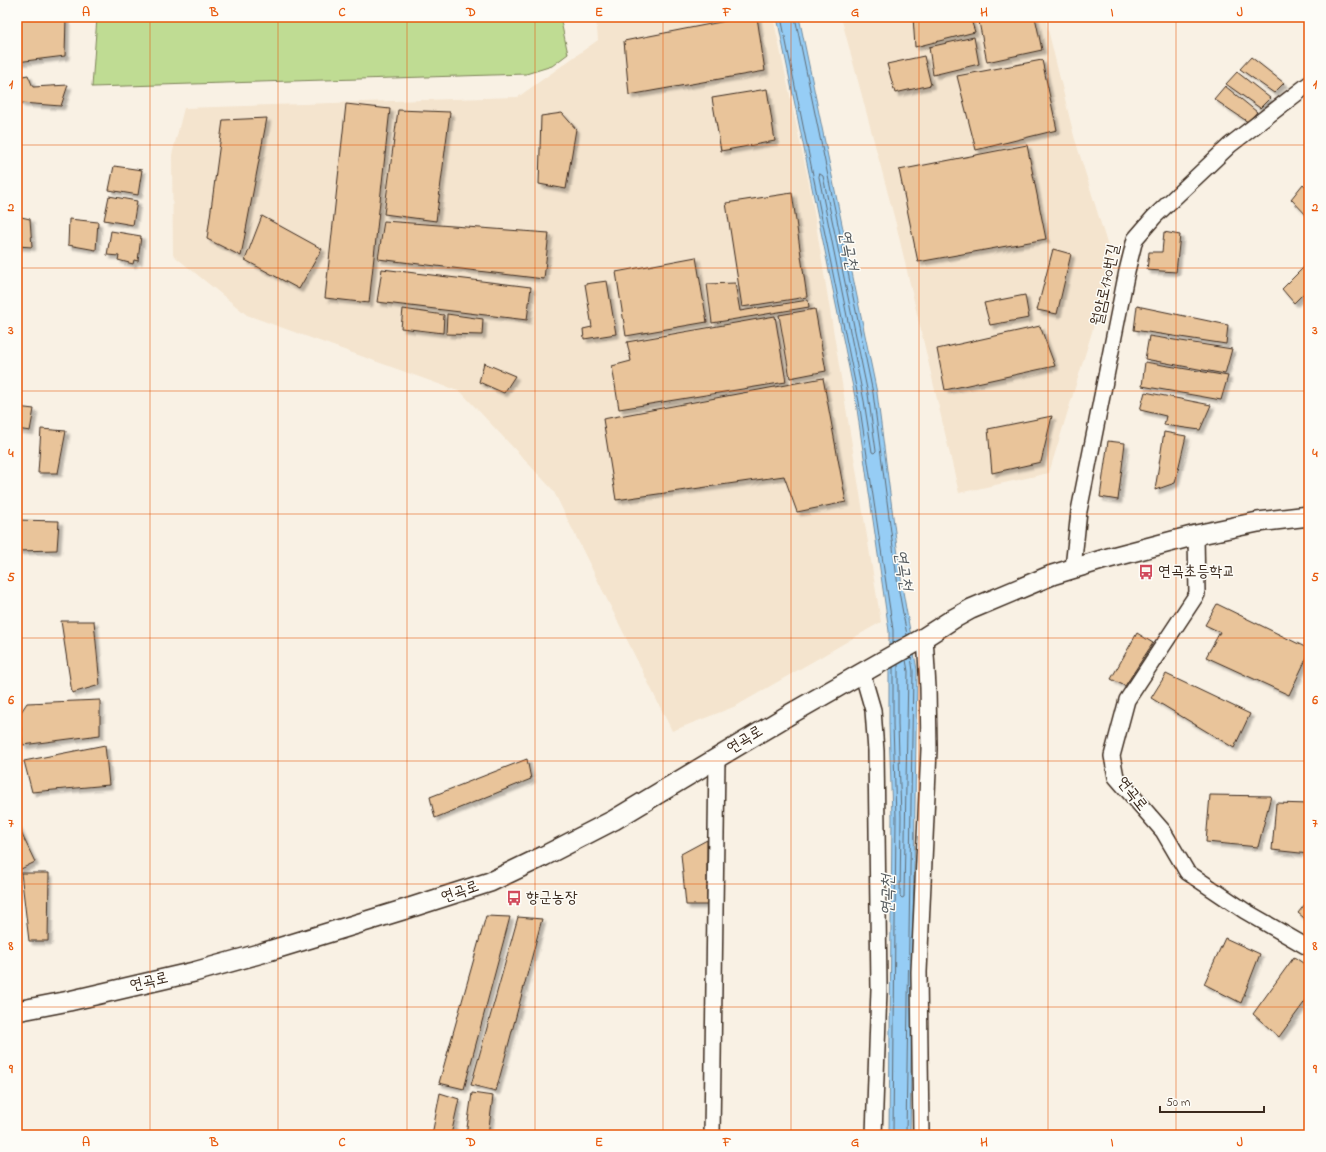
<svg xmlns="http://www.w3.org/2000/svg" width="1326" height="1152" font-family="'Indie Flower','Poor Story',sans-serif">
<defs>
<filter id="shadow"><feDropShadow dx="3.5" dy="3.5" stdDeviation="1" flood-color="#0004"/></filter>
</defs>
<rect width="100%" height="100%" fill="#f9f1e4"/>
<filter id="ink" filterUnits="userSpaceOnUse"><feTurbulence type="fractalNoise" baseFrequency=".025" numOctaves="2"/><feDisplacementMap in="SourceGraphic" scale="8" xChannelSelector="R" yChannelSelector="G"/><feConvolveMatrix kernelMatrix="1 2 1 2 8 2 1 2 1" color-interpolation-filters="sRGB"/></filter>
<g filter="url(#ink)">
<g fill="#f4e4ce">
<polygon points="596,17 773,17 810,188 881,622 736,706 672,731 553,490 461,392 247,315 173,255 172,155 184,108 518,97 598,40"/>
<polygon points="841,17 1045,17 1074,136 1113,263 1049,473 959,493 896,224"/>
</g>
<polygon fill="#bfdc93" stroke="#7d8358" points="97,17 560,17 568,54 552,66 526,74 92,87"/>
<polygon fill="#96cdf5" stroke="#728c9f" points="777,17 799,17 877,393 902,586 917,670 910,1135 889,1135 892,817 889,724 889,631 856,402"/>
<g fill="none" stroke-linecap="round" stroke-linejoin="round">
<g stroke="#5f6b74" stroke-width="1">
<polyline points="781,17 859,402 893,630 893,643"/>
<polyline points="795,17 873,393 898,586 907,635"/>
<polygon points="820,174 823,176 868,394 876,451 874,453 872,452 864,401 819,177"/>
<polyline points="898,665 898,724 901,817 900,896 902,898 904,897 908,671 906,660"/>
<polyline points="893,1135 896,817 893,724 893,667"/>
<polyline points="906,1135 913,671 911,657"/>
</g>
</g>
<g fill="#e9c49a" stroke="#3b2a1e" filter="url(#shadow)">
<polygon points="17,17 66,17 65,56 17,62"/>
<polygon points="746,17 757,17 765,71 629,95 624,41"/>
<polygon points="913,17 970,17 975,32 915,47"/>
<polygon points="978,17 1035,17 1042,50 987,62"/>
<polygon points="974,37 979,64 933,75 929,47"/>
<polygon points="924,56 931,85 895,93 887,64"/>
<polygon points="1251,57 1284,83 1274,93 1240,69"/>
<polygon points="1042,60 1057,130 976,150 957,76"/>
<polygon points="1237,72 1270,98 1260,108 1226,84"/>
<polygon points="28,75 33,87 68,85 61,106 21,103 17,99 17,77"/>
<polygon points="1225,86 1257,112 1248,122 1214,99"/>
<polygon points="767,89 775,141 721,151 712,98"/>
<polygon points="346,104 390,109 369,303 325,298"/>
<polygon points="398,110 450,112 436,221 384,214"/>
<polygon points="562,113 576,129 566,189 539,184 541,116"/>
<polygon points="267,118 241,256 207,239 223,120"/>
<polygon points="1027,145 1046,239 918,262 899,170"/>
<polygon points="114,166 142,170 138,195 109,190"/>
<polygon points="1303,184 1309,190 1309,218 1291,199"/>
<polygon points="792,193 807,297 742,307 726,203"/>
<polygon points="109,196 137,201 133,225 104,220"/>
<polygon points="17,216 30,219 32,247 17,246"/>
<polygon points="262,216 322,249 299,289 245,260"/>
<polygon points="69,219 98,222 96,250 68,245"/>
<polygon points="384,221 549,233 544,279 378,259"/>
<polygon points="111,231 141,236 138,261 134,260 133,264 118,260 119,256 107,255"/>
<polygon points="1164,232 1180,235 1176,272 1147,270 1149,252 1162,252"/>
<polygon points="1053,249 1071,254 1057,314 1037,310"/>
<polygon points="696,257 707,322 626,336 616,272"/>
<polygon points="1309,262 1309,288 1294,303 1282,289"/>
<polygon points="382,269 531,287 527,320 377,302"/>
<polygon points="607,281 616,334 584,339 583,329 592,327 585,284"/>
<polygon points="735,283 740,311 808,300 809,307 712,323 707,284"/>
<polygon points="1025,295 1029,318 990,325 984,303"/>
<polygon points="1309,298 1309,312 1303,305"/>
<polygon points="1137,306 1228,325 1226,344 1134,330"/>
<polygon points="403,309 444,315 443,333 401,328"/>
<polygon points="815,309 826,371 790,378 779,315"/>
<polygon points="447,314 483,319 482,335 446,334"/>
<polygon points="775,316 786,382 619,409 612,366 631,361 627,342"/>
<polygon points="1040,326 1055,366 945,390 937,349"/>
<polygon points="1149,336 1232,349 1225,374 1145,359"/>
<polygon points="1145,362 1228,376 1221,400 1142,386"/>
<polygon points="484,363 515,376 504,393 479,382"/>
<polygon points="823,378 846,502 797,512 784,476 616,500 603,419"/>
<polygon points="1145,392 1211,405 1200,430 1164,425 1166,416 1140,410"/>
<polygon points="17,407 34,409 30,431 17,429"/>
<polygon points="1052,416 1041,462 992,473 988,429"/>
<polygon points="41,429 66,431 58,473 38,473"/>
<polygon points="1164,432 1186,436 1175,483 1155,490"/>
<polygon points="1108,441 1125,443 1118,500 1100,497"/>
<polygon points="17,520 59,521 57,550 17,551"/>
<polygon points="1217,604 1309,649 1309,653 1289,695 1206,657 1220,632 1205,625"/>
<polygon points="61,621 94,621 100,685 72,693"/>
<polygon points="1137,633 1153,643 1125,686 1111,679"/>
<polygon points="1166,674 1250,714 1234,748 1151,698"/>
<polygon points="100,700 100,735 23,745 19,715 27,703"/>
<polygon points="105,745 109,785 32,792 24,761"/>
<polygon points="527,759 531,779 435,818 430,797"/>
<polygon points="1210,795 1271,796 1258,847 1206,842"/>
<polygon points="1276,803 1309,804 1309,854 1272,850"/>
<polygon points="17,824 35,862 19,870 17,867"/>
<polygon points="707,840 707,905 686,905 681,854"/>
<polygon points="21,873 49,873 48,941 29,941"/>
<polygon points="1309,899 1309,922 1298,913"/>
<polygon points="486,916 510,917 464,1089 439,1083"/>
<polygon points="518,917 542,919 496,1091 471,1085"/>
<polygon points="1225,938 1260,954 1241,1003 1204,984"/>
<polygon points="1294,957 1309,967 1309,996 1279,1037 1253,1014"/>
<polygon points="440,1093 459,1099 451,1135 432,1135"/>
<polygon points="472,1093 493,1096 488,1135 466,1135"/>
</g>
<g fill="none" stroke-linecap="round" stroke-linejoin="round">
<g stroke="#3b2a1e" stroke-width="18">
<g id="minor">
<polyline points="1196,535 1197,594 1127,700 1112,756 1116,777 1163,831 1187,872 1245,911 1309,948"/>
<polyline points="1073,568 1079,511 1127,271 1135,239 1154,217 1230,145 1309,84"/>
<polyline points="862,672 873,710 876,751 879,989 874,1135"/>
<polyline points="712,1135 717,758"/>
<polyline points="921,1135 919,972 929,749 928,688 925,637"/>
</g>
</g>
<g stroke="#3b2a1e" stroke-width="22">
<polyline id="tertiary" points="17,1011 69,1001 194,972 262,953 406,909 490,882 544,856 614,820 792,713 925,637 953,619 971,609 1052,575 1105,559 1196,535 1258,522 1309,516"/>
</g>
<use href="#minor" stroke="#fdfcf7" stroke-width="15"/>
<use href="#tertiary" stroke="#fdfcf7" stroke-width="19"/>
</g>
</g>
<path fill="none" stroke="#e8590c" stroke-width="1" stroke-opacity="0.55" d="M150,17V1135M278,17V1135M407,17V1135M535,17V1135M663,17V1135M791,17V1135M919,17V1135M1048,17V1135M1176,17V1135M17,145H1309M17,268H1309M17,391H1309M17,514H1309M17,638H1309M17,761H1309M17,884H1309M17,1007H1309"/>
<defs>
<g id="bus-bare" transform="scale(1.2)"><path d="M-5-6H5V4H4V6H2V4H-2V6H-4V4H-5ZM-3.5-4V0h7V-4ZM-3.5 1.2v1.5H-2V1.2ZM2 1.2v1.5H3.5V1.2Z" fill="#d1495b" stroke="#fdfcf7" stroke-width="2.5" paint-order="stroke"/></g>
</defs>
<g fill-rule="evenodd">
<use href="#bus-bare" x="1146" y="572"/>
<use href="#bus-bare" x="514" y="898"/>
</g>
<g text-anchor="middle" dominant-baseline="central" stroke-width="3" stroke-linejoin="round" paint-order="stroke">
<g font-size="16" fill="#3b2a1e" stroke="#fdfcf7">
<text transform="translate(1106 285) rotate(-78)">월암로170번길</text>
<text transform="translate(745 740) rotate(-31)">연곡로</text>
<text transform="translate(1132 794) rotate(52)">연곡로</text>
<text transform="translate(460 892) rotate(-19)">연곡로</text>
<text transform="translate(149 982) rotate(-13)">연곡로</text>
</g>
<g font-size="16" fill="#3b2a1e" stroke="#fdfcf7" text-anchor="start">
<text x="1158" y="572">연곡초등학교</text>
<text x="526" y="898">향군농장</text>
</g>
<g font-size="17" font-style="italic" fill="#565b5e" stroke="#fdfcf7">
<text transform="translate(848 250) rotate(79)">연곡천</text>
<text transform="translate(903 570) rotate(81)">연곡천</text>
<text transform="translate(888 895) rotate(-89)">연곡천</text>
</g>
</g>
<rect width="1326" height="1152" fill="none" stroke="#fdfcf7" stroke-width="44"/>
<path d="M1160 1106v6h104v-6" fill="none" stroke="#3b2a1e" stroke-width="2"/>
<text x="1166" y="1106" font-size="12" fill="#3b2a1e" stroke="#fdfcf7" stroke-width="3" paint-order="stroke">50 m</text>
<rect x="22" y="22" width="1282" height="1108" fill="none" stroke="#e8590c" stroke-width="1.5"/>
<g font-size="13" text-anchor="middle" font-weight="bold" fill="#e8590c">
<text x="86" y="16">A</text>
<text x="214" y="16">B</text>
<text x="342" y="16">C</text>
<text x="471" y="16">D</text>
<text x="599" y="16">E</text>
<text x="727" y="16">F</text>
<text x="855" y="16">G</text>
<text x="984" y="16">H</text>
<text x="1112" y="16">I</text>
<text x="1240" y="16">J</text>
<text x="11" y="88">1</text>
<text x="1315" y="88">1</text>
<text x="11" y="211">2</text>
<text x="1315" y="211">2</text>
<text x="11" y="334">3</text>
<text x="1315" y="334">3</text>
<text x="11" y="457">4</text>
<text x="1315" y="457">4</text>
<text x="11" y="581">5</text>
<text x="1315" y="581">5</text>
<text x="11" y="704">6</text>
<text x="1315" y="704">6</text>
<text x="11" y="827">7</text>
<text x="1315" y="827">7</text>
<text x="11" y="950">8</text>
<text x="1315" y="950">8</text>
<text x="11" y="1073">9</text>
<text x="1315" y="1073">9</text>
<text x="86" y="1146">A</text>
<text x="214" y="1146">B</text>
<text x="342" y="1146">C</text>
<text x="471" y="1146">D</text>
<text x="599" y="1146">E</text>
<text x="727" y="1146">F</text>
<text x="855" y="1146">G</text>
<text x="984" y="1146">H</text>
<text x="1112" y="1146">I</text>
<text x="1240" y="1146">J</text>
</g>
</svg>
